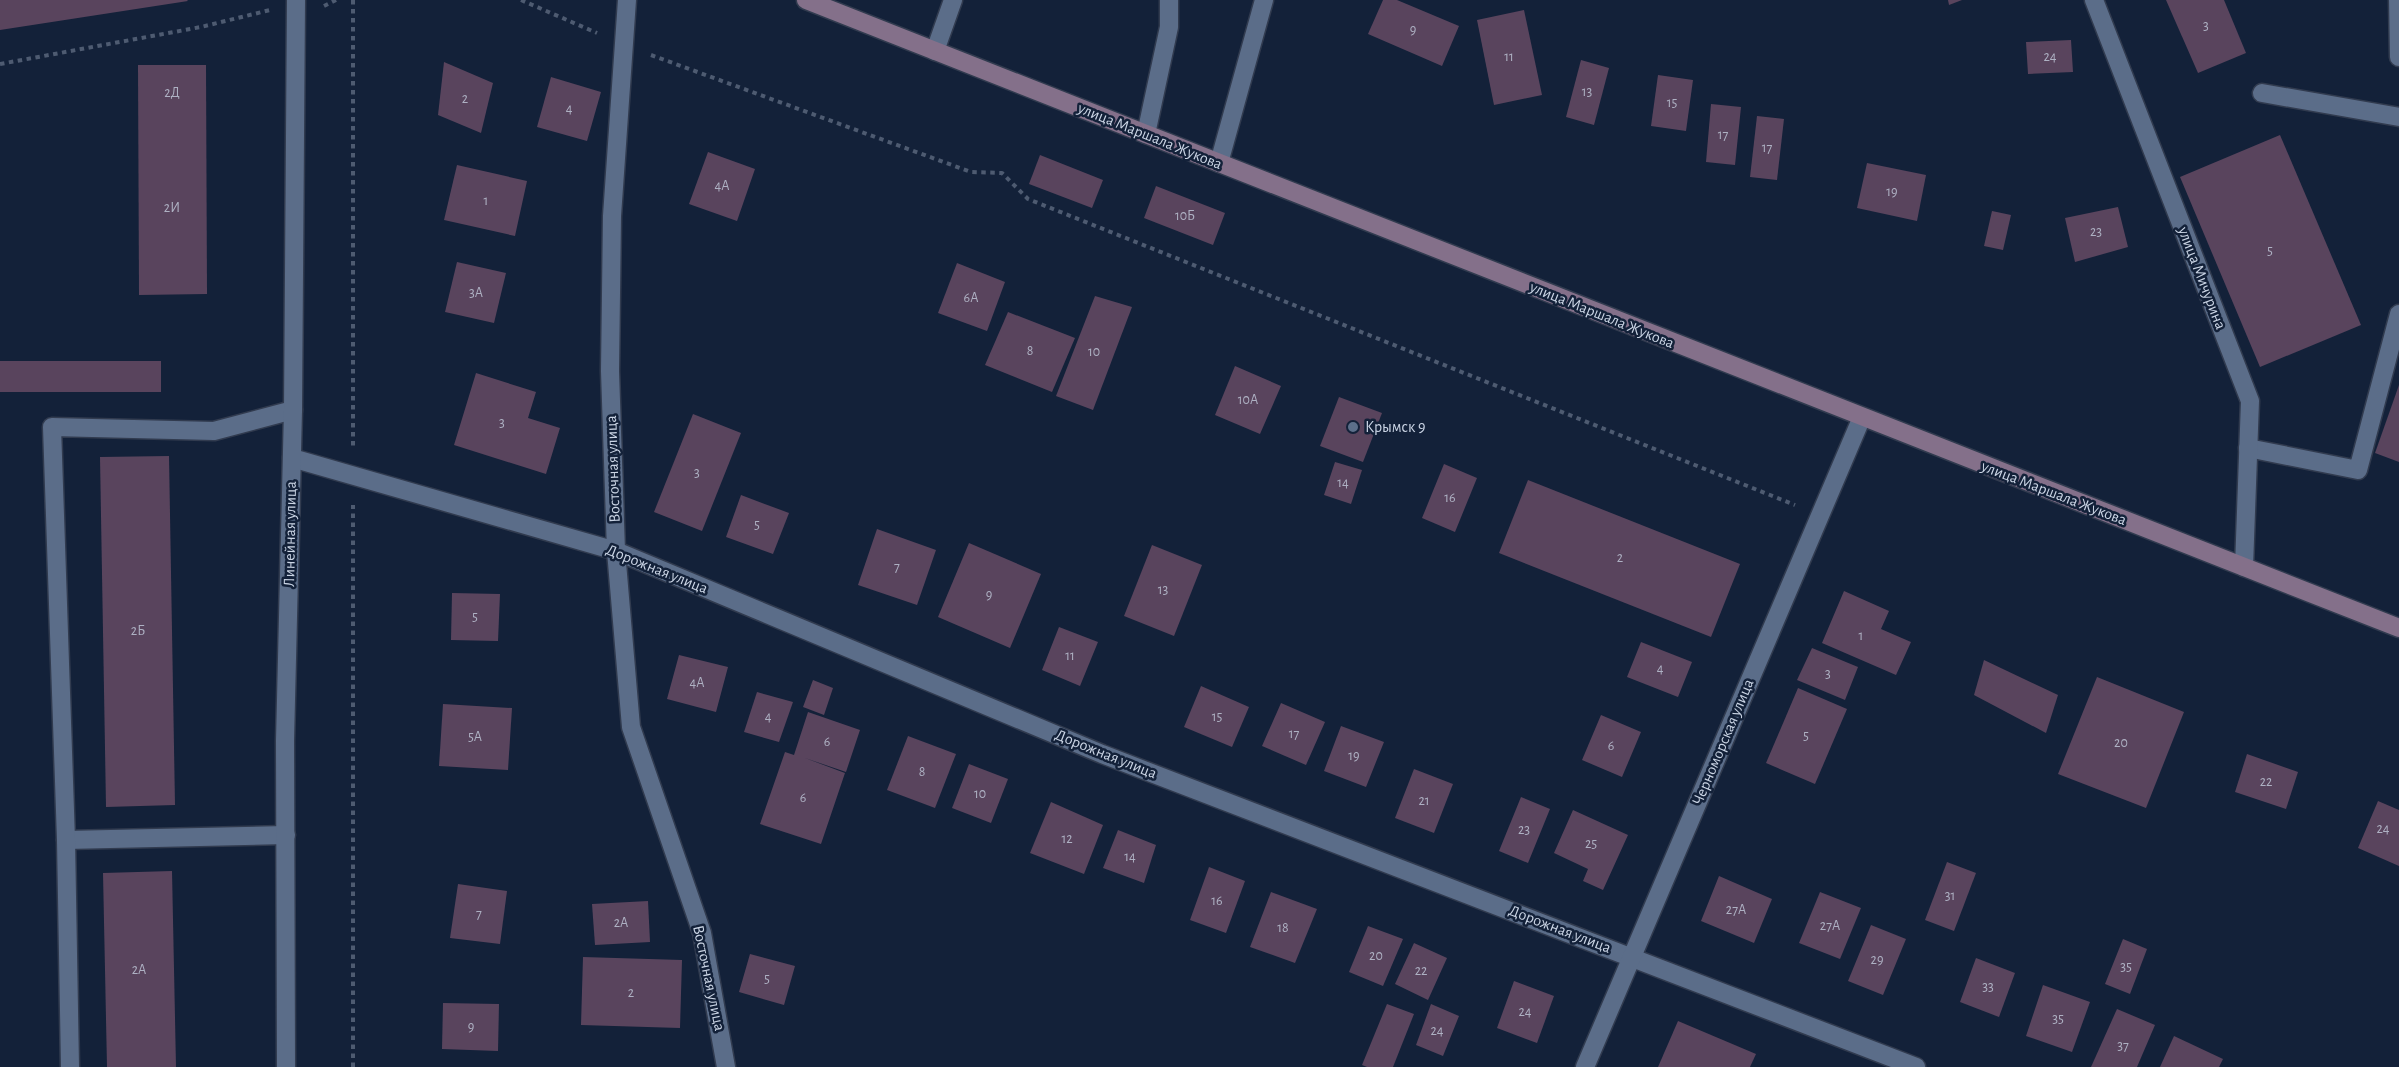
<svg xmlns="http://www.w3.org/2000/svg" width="2399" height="1067" font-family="'Alegreya Sans',sans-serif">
<rect width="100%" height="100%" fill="#132139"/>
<g fill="#59445d">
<polygon points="0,0 187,0 188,1 0,30"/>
<polygon points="1383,0 1397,0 1459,26 1442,66 1368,34"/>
<polygon points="1948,0 1962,0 1949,5"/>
<polygon points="2166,0 2224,0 2246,53 2198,73"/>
<polygon points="1524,10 1542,95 1494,105 1477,20"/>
<polygon points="2071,40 2073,72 2028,74 2026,42"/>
<polygon points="1581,60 1609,68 1594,125 1566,117"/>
<polygon points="444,62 493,83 481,133 438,115"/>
<polygon points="138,65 206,65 207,294 139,295"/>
<polygon points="1658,75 1693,80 1686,131 1651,126"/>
<polygon points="551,77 601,92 587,141 537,127"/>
<polygon points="1711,104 1741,107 1735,165 1706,162"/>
<polygon points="1757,116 1784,119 1777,180 1750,177"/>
<polygon points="2280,135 2361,325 2260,367 2180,177"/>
<polygon points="708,152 755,169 737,221 689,204"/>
<polygon points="1040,155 1103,180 1092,208 1029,184"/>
<polygon points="1867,163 1926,175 1917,221 1857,208"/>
<polygon points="457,165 527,181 515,236 444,220"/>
<polygon points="1156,186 1225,213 1213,245 1144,218"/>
<polygon points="2118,207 2128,247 2075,262 2065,218"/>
<polygon points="1992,211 2011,215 2003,250 1984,246"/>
<polygon points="457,262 506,273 494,323 445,312"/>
<polygon points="957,263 1005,282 987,331 938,313"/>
<polygon points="1095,296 1132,307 1093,410 1056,396"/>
<polygon points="1008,312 1075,338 1052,392 985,365"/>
<rect x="0" y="361" width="161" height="31"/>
<polygon points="1235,366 1281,386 1260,434 1215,415"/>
<polygon points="476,373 536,392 528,418 560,428 546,474 454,445"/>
<polygon points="2399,385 2399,462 2375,453"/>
<polygon points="1339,397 1382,413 1363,462 1320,446"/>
<polygon points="693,414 741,433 702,531 654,512"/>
<polygon points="169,456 175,805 106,807 100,457"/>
<polygon points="1335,462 1362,470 1351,504 1324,495"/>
<polygon points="1444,464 1477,478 1455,532 1422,518"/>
<polygon points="1528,480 1740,564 1711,637 1499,553"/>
<polygon points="741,495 789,513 773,554 726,537"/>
<polygon points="877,529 936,550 917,605 858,585"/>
<polygon points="969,543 1041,574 1010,648 938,617"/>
<polygon points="1152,545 1202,565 1174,636 1124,616"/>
<polygon points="1844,591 1889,611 1881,629 1911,642 1896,675 1822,643"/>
<polygon points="452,593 500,594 498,641 451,640"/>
<polygon points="1059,627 1098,642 1080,686 1042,670"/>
<polygon points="1641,642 1692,662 1678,697 1627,677"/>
<polygon points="1812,648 1858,667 1845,700 1797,680"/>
<polygon points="679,655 728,667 716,712 667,699"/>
<polygon points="1984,660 2058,695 2046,733 1974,695"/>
<polygon points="2097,677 2184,712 2146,808 2058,774"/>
<polygon points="813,680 833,688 824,715 803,707"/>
<polygon points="1201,686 1249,707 1232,747 1184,727"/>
<polygon points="1798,688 1847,709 1815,784 1766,763"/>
<polygon points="757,692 793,702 779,742 744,732"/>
<polygon points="1281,703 1325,722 1306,765 1262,746"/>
<polygon points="443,704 512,708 508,770 439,766"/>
<polygon points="808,712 860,730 846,772 805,758 845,773 821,844 760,824 785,752 794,755"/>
<polygon points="1601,715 1641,732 1622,777 1582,760"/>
<polygon points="1341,726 1384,742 1366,787 1324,771"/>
<polygon points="908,736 956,754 935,808 887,790"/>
<polygon points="2247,754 2298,772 2286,809 2235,792"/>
<polygon points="969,764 1008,779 991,823 952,808"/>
<polygon points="1414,769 1453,784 1434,833 1395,818"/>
<polygon points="1521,797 1550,809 1528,863 1499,851"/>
<polygon points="2378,801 2399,810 2399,866 2358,848"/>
<polygon points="1051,802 1103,825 1084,874 1030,853"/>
<polygon points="1573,810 1628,835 1603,890 1583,881 1588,869 1554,853"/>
<polygon points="1118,830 1156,845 1144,883 1103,868"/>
<polygon points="1947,862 1976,873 1954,931 1925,920"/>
<polygon points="1209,867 1245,881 1226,933 1190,920"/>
<polygon points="172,871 176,1067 107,1067 103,873"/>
<polygon points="1719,876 1772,899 1754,943 1701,921"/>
<polygon points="458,884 507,891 500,944 450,938"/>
<polygon points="1271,892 1317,909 1295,963 1250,947"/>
<polygon points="1820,892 1861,908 1840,959 1799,943"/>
<polygon points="648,901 650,942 595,945 592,904"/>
<polygon points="1871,925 1906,939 1883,995 1848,981"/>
<polygon points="1368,926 1403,939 1383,986 1349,972"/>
<polygon points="2123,939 2147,949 2130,994 2105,984"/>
<polygon points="1414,943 1447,958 1428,1000 1395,984"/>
<polygon points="750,954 795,966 784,1005 739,992"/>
<polygon points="583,957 682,960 680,1028 581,1025"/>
<polygon points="1976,958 2015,973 1999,1017 1960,1002"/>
<polygon points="1514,981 1554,996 1537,1043 1497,1028"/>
<polygon points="2043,985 2090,1002 2072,1052 2026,1036"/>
<polygon points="443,1003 499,1004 498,1051 442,1049"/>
<polygon points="1387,1004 1414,1014 1393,1067 1367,1067 1362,1065"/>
<polygon points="1431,1004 1459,1016 1443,1056 1416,1045"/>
<polygon points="2117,1009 2155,1025 2137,1067 2091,1067"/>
<polygon points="1678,1021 1756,1054 1750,1067 1658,1067"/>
<polygon points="2174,1036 2223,1059 2219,1067 2160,1067"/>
</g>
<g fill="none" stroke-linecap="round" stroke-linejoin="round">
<g stroke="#313b4f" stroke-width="21">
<g id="lane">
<polyline points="2398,0 2399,57"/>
<polyline points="935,51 953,0"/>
<polyline points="2262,93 2399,117"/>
<polyline points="1146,134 1169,27 1169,0"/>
<polyline points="1219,163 1264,0"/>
<polyline points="2248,448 2358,470 2399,314"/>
<polyline points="66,840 286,835"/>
<polyline points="70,1067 66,840 52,427 214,431 293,410"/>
</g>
</g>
<g stroke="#313b4f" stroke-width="21">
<g id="street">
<polyline points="627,0 612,216 610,371 616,551 631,727 702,933 726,1067"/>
<polyline points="2094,0 2250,401 2244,567"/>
<polyline points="292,458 616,551 1102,754 1916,1067"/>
<polyline points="286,1067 285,741 293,410 296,0"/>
<polyline points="1585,1067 1862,417"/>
</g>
</g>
<g stroke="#313b4f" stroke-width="21">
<polyline id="secondary" points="806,0 2399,628"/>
</g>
<g stroke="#4e5b71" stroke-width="4" stroke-dasharray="4.5 4.5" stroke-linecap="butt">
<polyline points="353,0 353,446"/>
<polyline points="521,0 597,33"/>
<polyline points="324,6 336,0"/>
<polyline points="651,55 971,172 1002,173 1028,199 1795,505"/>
<polyline points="0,64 201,27 270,10"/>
<polyline points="353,1067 353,505"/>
</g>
<use href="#lane" stroke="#5b6d89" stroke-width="18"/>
<use href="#street" stroke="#5b6d89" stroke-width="18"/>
<use href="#secondary" stroke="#84708a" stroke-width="18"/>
</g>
<circle fill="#5c6f8a" stroke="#132139" stroke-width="2" cx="1353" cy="427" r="6"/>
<g text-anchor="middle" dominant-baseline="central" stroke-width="5" stroke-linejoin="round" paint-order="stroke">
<g font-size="14" fill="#aeb1c3">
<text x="2206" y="26">3</text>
<text x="1413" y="30">9</text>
<text x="1509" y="57">11</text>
<text x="2050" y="57">24</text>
<text x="1587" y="92">13</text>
<text x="172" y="93">2Д</text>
<text x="465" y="99">2</text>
<text x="1672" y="103">15</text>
<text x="569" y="109">4</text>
<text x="1723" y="135">17</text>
<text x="1767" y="148">17</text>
<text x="722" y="186">4А</text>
<text x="1892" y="192">19</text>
<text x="486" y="201">1</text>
<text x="172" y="208">2И</text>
<text x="1185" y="216">10Б</text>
<text x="2096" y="232">23</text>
<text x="2270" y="251">5</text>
<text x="476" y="293">3А</text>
<text x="971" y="298">6А</text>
<text x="1030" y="351">8</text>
<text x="1094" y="352">10</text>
<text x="1248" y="400">10А</text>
<text x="502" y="423">3</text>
<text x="697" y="473">3</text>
<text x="1343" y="483">14</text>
<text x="1450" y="498">16</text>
<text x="757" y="525">5</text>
<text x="1620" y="558">2</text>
<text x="897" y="567">7</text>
<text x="1163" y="590">13</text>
<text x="989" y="595">9</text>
<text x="475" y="617">5</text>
<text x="138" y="631">2Б</text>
<text x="1861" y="636">1</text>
<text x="1070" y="656">11</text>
<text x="1660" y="669">4</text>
<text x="1828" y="674">3</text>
<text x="697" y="683">4А</text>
<text x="768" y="717">4</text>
<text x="1217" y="717">15</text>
<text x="1294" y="734">17</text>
<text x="1806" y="736">5</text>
<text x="475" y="737">5А</text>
<text x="827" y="742">6</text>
<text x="2121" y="743">20</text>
<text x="1611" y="746">6</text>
<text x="1354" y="756">19</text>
<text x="922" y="772">8</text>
<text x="2266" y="782">22</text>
<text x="980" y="794">10</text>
<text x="803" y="798">6</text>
<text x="1424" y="801">21</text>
<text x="2383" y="829">24</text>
<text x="1524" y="830">23</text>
<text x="1067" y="839">12</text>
<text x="1591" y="844">25</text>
<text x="1130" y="857">14</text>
<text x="1950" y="896">31</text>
<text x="1217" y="901">16</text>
<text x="1736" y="910">27А</text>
<text x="479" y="914">7</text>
<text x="621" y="923">2А</text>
<text x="1830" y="926">27А</text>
<text x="1283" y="928">18</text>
<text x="1376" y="956">20</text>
<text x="1877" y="960">29</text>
<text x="2126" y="967">35</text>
<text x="139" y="970">2А</text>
<text x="1421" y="971">22</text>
<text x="767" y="979">5</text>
<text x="1988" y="987">33</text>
<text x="631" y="993">2</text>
<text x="1525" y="1012">24</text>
<text x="2058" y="1019">35</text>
<text x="471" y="1027">9</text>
<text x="1437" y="1031">24</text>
<text x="2123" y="1046">37</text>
</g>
<g font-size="16" fill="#cbd5e5" stroke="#132139">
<text transform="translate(1150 136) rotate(22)">улица Маршала Жукова</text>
<text transform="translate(2202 278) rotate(69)">улица Мичурина</text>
<text transform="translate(1602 315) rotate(22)">улица Маршала Жукова</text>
<text transform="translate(613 469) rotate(-92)">Восточная улица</text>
<text transform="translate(2054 493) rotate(21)">улица Маршала Жукова</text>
<text transform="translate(290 534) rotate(-89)">Линейная улица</text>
<text transform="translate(657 569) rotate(22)">Дорожная улица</text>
<text transform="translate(1723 742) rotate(-67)">Черноморская улица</text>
<text transform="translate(1106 754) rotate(22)">Дорожная улица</text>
<text transform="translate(1560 929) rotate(21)">Дорожная улица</text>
<text transform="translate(709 978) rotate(78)">Восточная улица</text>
</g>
<g font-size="16" fill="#cbd5e5" stroke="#132139" text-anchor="start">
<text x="1365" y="427">Крымск 9</text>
</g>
</g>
</svg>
